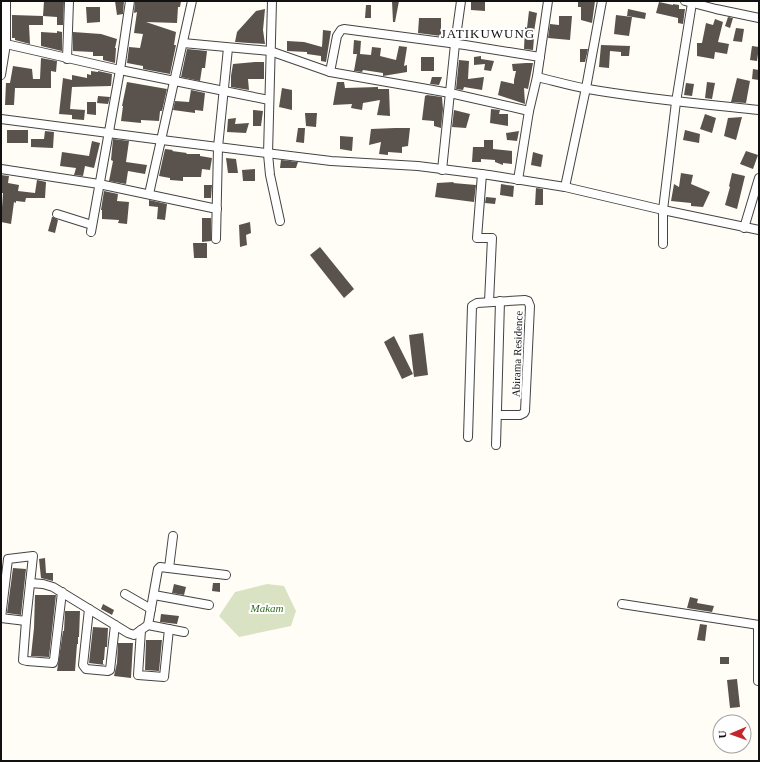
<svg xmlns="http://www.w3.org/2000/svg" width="760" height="762" font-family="Georgia,serif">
<rect width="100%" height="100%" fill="#fffdf5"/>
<polygon fill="#d9e3c4" points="267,584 284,586 296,611 291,626 239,637 219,616 235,592"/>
<g fill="#5a524d">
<polygon points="44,1 64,1 63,25 57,25 57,17 43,16"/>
<polygon points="115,1 124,1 123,14 117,15"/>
<polygon points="135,1 181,1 180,7 178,7 177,23 146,22 176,32 174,45 176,45 170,74 143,69 143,66 127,63 129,47 140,48 143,34 134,33 137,12 134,13"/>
<polygon points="392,1 399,1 395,22 393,22"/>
<polygon points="471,1 485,1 485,11 471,10"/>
<polygon points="578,1 595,1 592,23 581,20 581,7 578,7"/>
<polygon points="659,2 673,5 673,4 679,5 679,9 685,9 683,24 678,23 678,18 656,13"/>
<polygon points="366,5 371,5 371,18 365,18"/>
<polygon points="86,7 100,7 100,22 87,23"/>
<polygon points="265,9 263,30 265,44 235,42 237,32 256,11"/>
<polygon points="628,9 646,13 645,19 627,16"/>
<polygon points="529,11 537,13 533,38 534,38 533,50 524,49 525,27 527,28"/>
<polygon points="12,15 43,16 43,25 29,25 30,44 15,40 15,38 12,38"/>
<polygon points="616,15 632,17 629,36 614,34"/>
<polygon points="559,16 572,16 570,40 548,38 550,24 559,25"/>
<polygon points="728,17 733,18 730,28 725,26"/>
<polygon points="419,18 441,18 441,36 418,33"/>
<polygon points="715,19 723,22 718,42 729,44 727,54 715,52 714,59 697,56 697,43 702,43 706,23 713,25"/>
<polygon points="736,28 744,29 742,42 733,41"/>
<polygon points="323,30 331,31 326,62 321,61 321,56 307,54 307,52 287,51 287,41 304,42 322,47"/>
<polygon points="57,31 62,32 62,51 41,46 41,32 57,33"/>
<polygon points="73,32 101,34 117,39 115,48 116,48 115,63 103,60 103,56 93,56 93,52 73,51"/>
<polygon points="354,40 361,41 360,54 371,55 372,47 381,48 380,56 396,60 399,46 407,47 404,66 407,65 407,72 383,76 383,73 363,70 362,72 354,71 357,54 353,54"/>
<polygon points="601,45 630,46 629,56 621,56 621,52 610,51 609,68 599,67"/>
<polygon points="752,46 759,47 757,61 750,60"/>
<polygon points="187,49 207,51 205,68 202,68 200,81 181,77"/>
<polygon points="580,49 588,49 585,62 580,62"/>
<polygon points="481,56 481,59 494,61 491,71 484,70 485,64 474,65 474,57"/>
<rect x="421" y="57" width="13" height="14"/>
<polygon points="41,58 57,61 56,72 51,71 51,88 15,88 14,105 5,105 6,83 10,83 13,66 32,69 33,79 40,79"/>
<polygon points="459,60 469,61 468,79 484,77 482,90 464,87 463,90 456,89"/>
<polygon points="255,62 264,62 264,79 248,79 249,90 231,87 231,76 233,64"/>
<polygon points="526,63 533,63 528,89 524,88 525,104 498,95 501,81 514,84 514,80 516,71 513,71 512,64"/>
<polygon points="753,69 759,70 759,80 752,79"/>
<polygon points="91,71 98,72 98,71 112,74 111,86 72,87 70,109 85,110 84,120 72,119 72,115 59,114 63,78 72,80 72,75 87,78 87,74 91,75"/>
<polygon points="432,77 442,77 439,85 430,84"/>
<polygon points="737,78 750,81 746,103 731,102"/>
<polygon points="127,82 167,89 162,111 160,111 159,121 141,120 141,123 121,121 123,106 122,106"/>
<polygon points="337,82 344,82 345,88 378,87 378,89 389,89 390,116 377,115 380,100 363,103 362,110 351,108 352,104 333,105"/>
<polygon points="707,82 715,83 712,99 705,98"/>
<polygon points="686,83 694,84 692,96 684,95"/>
<polygon points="282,88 292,90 292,110 279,107"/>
<polygon points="191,90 205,93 203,111 195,110 195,113 173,110 175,101 189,102"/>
<polygon points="427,95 442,97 443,109 441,128 434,126 434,121 422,120 425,96"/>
<polygon points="98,96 110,97 108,104 97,103"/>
<polygon points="87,102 96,102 96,115 87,114"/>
<polygon points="491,109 500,110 499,114 508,114 508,126 490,123"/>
<polygon points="253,110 263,111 261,126 253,126"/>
<polygon points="454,110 470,114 466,128 452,127"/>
<polygon points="305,113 317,113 316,127 306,126"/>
<polygon points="705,114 716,118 712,133 700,129"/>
<polygon points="742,117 736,140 724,136 728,118"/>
<polygon points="236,118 235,124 249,123 246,133 227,132 228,119"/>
<polygon points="298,128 305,128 304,143 296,142"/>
<polygon points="395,128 410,128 408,146 402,147 402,153 388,152 388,155 379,154 381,142 369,145 371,129"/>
<rect x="7" y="130" width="21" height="13"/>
<polygon points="685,130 700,134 699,143 683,140"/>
<polygon points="45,131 54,132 53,148 31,147 31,139 44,139"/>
<polygon points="519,131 517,141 507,140 506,133"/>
<polygon points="340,136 353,137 352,151 340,149"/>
<polygon points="113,139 129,141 126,162 147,165 145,174 128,171 126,184 109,181 113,161 111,160"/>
<polygon points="484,140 493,140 493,149 512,151 512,164 503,163 503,165 495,162 495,160 481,159 481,162 472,162 473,147 484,147"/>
<polygon points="92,141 100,143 94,168 85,166 83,176 74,175 76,168 60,166 62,152 89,156"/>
<polygon points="165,149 173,150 172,151 187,153 186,154 200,154 200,156 212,158 210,170 202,169 201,177 183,177 183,181 170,180 170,178 159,176"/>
<polygon points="746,151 758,155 753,169 740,164"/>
<polygon points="533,152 543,155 541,167 531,165"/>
<polygon points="226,158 236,159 238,173 228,173"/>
<polygon points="281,160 298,162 296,168 280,168"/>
<polygon points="255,169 255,181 243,181 242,170"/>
<polygon points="681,173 693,175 691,184 710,192 703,207 691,206 691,203 671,201 674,184 679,187"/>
<polygon points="732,173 745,176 737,209 725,205 730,187 729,186"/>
<polygon points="1,175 9,176 8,183 19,185 18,191 35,193 37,180 46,182 45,198 26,198 25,202 16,201 16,203 14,202 11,224 1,222 3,193 1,193"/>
<polygon points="454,182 453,183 476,185 474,202 435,197 437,183"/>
<polygon points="501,184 514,186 513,197 500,195"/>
<polygon points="204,185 212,185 211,198 204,198"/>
<polygon points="536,188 543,189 543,205 535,205"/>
<polygon points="104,191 118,194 117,201 129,202 127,224 118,223 119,220 102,219 102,210 101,210"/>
<polygon points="486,197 496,198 495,204 485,203"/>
<polygon points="149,200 167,204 165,220 157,219 158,207 149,206"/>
<polygon points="53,217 58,220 55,233 48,231 52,217"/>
<polygon points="202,218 211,218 211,241 202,242"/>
<polygon points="250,222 251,233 246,235 247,245 240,247 239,225"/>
<polygon points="193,243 207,243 207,258 194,258"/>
<polygon points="320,247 354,289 344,298 310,255"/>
<polygon points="423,333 428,375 414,377 409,335"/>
<polygon points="394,336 413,374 402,379 384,342"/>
<polygon points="45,558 46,573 53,573 53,581 41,578 39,559"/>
<polygon points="13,568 26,569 21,615 7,613"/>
<polygon points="213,583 220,583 220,592 212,591"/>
<polygon points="174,584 186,587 184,595 172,593"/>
<polygon points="35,595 56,595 49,657 31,656 34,628"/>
<polygon points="690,597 698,599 697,603 714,606 712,612 687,608"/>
<polygon points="103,604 114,610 112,615 101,609"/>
<polygon points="65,611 80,611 79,637 78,637 78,644 77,644 75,671 57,671 63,631 64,631"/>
<polygon points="161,614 179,616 177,624 160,622"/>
<polygon points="700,624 707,625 705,641 697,640"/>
<polygon points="93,627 108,628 107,647 105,647 104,660 103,660 103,664 105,665 89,663"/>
<polygon points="146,640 162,640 159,671 145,670"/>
<polygon points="118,643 133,643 131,678 114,676 117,663"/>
<rect x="720" y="657" width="9" height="7"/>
<polygon points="737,679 740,707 730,708 727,680"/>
</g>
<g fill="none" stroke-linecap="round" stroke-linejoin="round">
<g stroke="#444" stroke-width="10">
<g id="minor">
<polyline points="272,1 268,154 270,175 280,221"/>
<polyline points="685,1 716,9 759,18"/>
<polyline points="183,43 270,51 330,72 450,93 529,111 518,180"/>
<polyline points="6,44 120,70 269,100"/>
<polyline points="67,59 69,1"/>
<polyline points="330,72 337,36 341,30 344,29 465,45 540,57"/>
<polyline points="1,75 6,44 6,1"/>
<path d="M537,77C554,81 571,86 588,89C645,99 702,104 759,110"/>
<polyline points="529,111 537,77 548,1"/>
<polyline points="1,119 162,140 331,161 418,166 489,175 565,187 663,210 759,230"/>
<polyline points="1,169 99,184 217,209"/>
<polyline points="442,170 455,44 461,1"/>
<polyline points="482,174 477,238 492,238 489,302"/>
<polyline points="565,187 586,88 602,1"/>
<polyline points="149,194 192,1"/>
<polyline points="57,214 92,225"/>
<polyline points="744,228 759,178"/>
<polyline points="91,232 120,70 130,1"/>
<polyline points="216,239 218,147 228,48"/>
<polyline points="663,244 663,210 676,102 692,3"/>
<polyline points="468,437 472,306 477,303 525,300 528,301 530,306 525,411 524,413 520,415 502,415"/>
<polyline points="496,445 500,301"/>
<polyline points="169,568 173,536"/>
<polyline points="30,583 43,584 53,587 128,633 134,635 148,625 158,569 160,567 226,575"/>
<polyline points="125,594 151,609"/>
<polyline points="154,595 209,605"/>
<polyline points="622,604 759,625"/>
<polyline points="89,609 83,665 86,669 108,671 110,670 115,625"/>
<polyline points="1,618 26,621 33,556 8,559 1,618"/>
<polyline points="26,621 23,660 27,661 53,663 54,660 62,592"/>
<polyline points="148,625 184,632"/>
<polyline points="141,630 138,675 164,677 169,629"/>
<polyline points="758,681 758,625"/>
</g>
</g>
<use href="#minor" stroke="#fff" stroke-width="8"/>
</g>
<g text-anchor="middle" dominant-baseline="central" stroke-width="4" stroke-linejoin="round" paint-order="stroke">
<g font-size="11" fill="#111" stroke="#fff">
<text transform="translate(517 354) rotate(-88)">Abirama Residence</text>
</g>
<g font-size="11" font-style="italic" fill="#2f6b1f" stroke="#fff">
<text x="267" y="608">Makam</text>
</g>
<g font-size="13" letter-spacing="1" fill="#111" stroke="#fff">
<text x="488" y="33">JATIKUWUNG</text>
</g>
</g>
<rect width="760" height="762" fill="none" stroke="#111111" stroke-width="4"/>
<g transform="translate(732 734) rotate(268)"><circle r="19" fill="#ffffff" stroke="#a0a0a0"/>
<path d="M0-3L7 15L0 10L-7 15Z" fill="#c4262e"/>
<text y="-6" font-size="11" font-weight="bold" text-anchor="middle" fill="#111111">U</text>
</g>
</svg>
